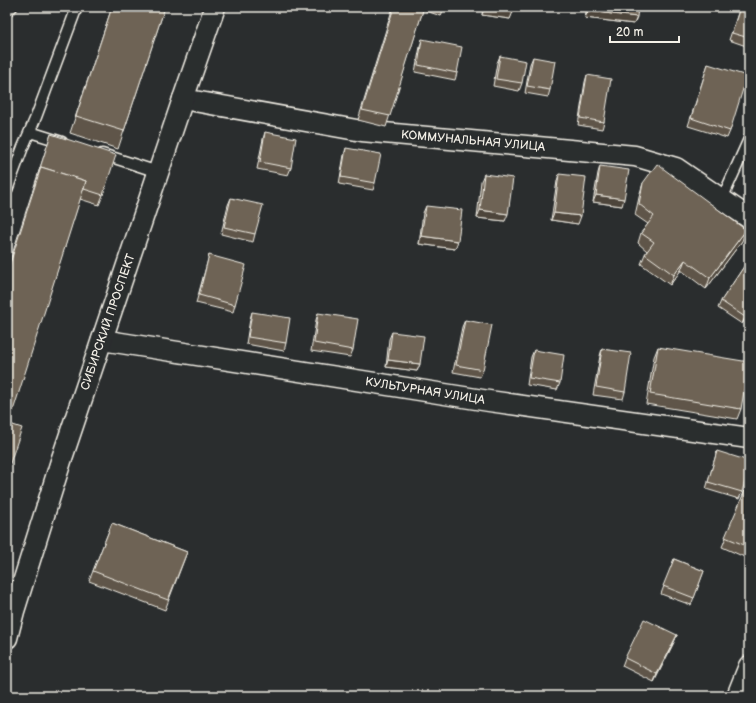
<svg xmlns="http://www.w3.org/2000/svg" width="756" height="703" font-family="'Balsamiq Sans',sans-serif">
<rect width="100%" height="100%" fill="#2a2d2e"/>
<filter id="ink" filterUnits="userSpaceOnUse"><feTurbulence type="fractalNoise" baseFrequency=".025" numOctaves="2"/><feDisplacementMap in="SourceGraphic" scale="8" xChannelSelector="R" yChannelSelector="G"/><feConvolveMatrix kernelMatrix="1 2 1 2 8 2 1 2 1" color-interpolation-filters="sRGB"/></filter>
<g filter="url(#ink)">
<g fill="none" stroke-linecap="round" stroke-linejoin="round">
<g stroke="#f4f1e8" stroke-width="13">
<g id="service">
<polyline points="7,11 12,7"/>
<polyline points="30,132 62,142"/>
<polyline points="102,154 158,172"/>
<polyline points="7,190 23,147 36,117 77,7"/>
<polyline points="722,199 749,139"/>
</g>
</g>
<g stroke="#f4f1e8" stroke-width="23">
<g id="minor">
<polyline points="183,99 362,131 635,156 676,168 749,218"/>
<polyline points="102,340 489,401 749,438"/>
<polyline points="7,638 14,611 61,461 183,99 215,7"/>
<polyline points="737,696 749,666"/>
</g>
</g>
<use href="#service" stroke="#2a2d2e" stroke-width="10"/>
<use href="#minor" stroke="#2a2d2e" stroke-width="20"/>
</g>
<g fill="#5f5548" stroke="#f4f1e8">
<polygon points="112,7 165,7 118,149 70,133"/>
<polygon points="393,7 444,7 441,16 423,10 386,127 358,120"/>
<polygon points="483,7 514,7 510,19 482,15"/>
<polygon points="587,7 638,7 634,24 585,18"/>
<polygon points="740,7 749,7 749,47 729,40"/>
<polygon points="422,39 457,73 455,80 415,72 420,47"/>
<polygon points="500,56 522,83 519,91 493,86 497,63"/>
<polygon points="533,57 550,90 548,97 525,93 530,64"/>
<polygon points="708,64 730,131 727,138 688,126"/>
<polygon points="587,75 604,122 602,129 578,125 585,82"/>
<polygon points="265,132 291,168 288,175 257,169 263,139"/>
<polygon points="51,134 103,195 99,205 80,199 8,424 10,463 8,471 7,470 7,270"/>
<polygon points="346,148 375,183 373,190 339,184 344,155"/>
<polygon points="600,166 622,206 593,202 598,173"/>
<polygon points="484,174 505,221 477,218 481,181"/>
<polygon points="559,174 578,224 551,220 557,181"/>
<polygon points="643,183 742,241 706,289 681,270 670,285 641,264 645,254 647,251 638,243 641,233 648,224 635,215 640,193"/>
<polygon points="231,198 255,234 253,242 221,234 228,205"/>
<polygon points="426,206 455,249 419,244 423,213"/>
<polygon points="209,255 235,305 233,312 196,303 207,263"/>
<polygon points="749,259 749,320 746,318 742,324 718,308 721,301"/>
<polygon points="252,312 286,343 284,351 246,344 250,319"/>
<polygon points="318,313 353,350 350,357 311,351 316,320"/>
<polygon points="465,320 483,370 480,377 453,372 462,327"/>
<polygon points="392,332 420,364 417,371 386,367 389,339"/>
<polygon points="658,347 741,409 737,419 646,404 654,357"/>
<polygon points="602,349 625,392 623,399 593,395 600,356"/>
<polygon points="534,350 560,383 557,390 527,385 531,357"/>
<polygon points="717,451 742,492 739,499 706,489"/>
<polygon points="749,481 749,559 722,547"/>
<polygon points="112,523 187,552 165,610 89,581"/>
<polygon points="674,559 704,571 691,605 661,594"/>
<polygon points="677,635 674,642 654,682 622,666 625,658"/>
</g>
<g fill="#4d453b" stroke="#f4f1e8">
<polygon points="484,8 513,12 510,19 482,15"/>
<polygon points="588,11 637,17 634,24 585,18"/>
<polygon points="596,195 624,199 622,206 593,202"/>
<polygon points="480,210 508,214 505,221 477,218"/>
<polygon points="554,213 581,216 578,224 551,220"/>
<polygon points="746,230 742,241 706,289 710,278"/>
<polygon points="421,236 458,241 455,249 419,244"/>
<polygon points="685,260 681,270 670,285 674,275"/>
<polygon points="749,311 746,318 742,324 745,317"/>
<polygon points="388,360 420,364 417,371 386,367"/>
<polygon points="677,635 674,642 654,682 657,674"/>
</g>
<g fill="#6e6354" stroke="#f4f1e8">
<polygon points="112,7 165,7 124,131 76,116"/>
<polygon points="394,7 424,7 390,116 362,110"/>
<polygon points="485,7 514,7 513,12 484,8"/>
<polygon points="588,7 638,7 637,17 588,11"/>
<polygon points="740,7 749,7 749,38 732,33"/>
<polygon points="422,39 462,47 457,73 418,65"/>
<polygon points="500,56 526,61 522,83 496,79"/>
<polygon points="533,57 555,61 550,90 527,86"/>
<polygon points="708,64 747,76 730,131 691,118"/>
<polygon points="587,75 611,79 604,122 580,118"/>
<polygon points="265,132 296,138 291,168 260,162"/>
<polygon points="51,134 116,155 103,195 84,189 86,181 41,167 38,174"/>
<polygon points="346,148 381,154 375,183 341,177"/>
<polygon points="657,164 746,230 710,278 685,260 674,275 645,254 654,242 641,233 654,216 639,204 643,183"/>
<polygon points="600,166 629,170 624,199 596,195"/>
<polygon points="41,167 86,181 12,414 7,412 7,273"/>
<polygon points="484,174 513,178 508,214 480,210"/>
<polygon points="559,174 586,177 581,216 554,213"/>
<polygon points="231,198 263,205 255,234 224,227"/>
<polygon points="426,206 462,210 458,241 421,236"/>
<polygon points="209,255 246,265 235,305 199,295"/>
<polygon points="749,259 749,311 745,317 721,301"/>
<polygon points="252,312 290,318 286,343 248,337"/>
<polygon points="318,313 358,319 353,350 314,343"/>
<polygon points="465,320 492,325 483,370 456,365"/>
<polygon points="392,332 424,336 420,364 388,360"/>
<polygon points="658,347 749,362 741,409 650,394"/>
<polygon points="602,349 631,353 625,392 596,387"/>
<polygon points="534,350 564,355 560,383 529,378"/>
<polygon points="7,423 22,428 10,463 7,462"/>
<polygon points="717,451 749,461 749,467 742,492 708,482"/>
<polygon points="749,481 749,547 725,537"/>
<polygon points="112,523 187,552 168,600 93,571"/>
<polygon points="674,559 704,571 694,598 663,586"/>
<polygon points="644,619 677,635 657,674 625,658"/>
</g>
</g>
<g text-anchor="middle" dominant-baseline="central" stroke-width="3.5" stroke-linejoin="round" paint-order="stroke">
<g font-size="12" fill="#f4f1e8" stroke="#2a2d2e">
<text transform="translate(473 141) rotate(5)">КОММУНАЛЬНАЯ УЛИЦА</text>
<text transform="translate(108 322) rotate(-71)">СИБИРСКИЙ ПРОСПЕКТ</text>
<text transform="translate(425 391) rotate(9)">КУЛЬТУРНАЯ УЛИЦА</text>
</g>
</g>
<rect width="756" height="703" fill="none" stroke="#2a2d2e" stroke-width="24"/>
<rect x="12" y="12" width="732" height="679" fill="none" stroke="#f4f1e8" stroke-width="1.5" filter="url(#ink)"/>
<path d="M610 36v6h69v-6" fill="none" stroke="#f4f1e8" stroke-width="2"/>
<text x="616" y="36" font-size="12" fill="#f4f1e8" stroke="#2a2d2e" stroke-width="3" paint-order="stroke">20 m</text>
</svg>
